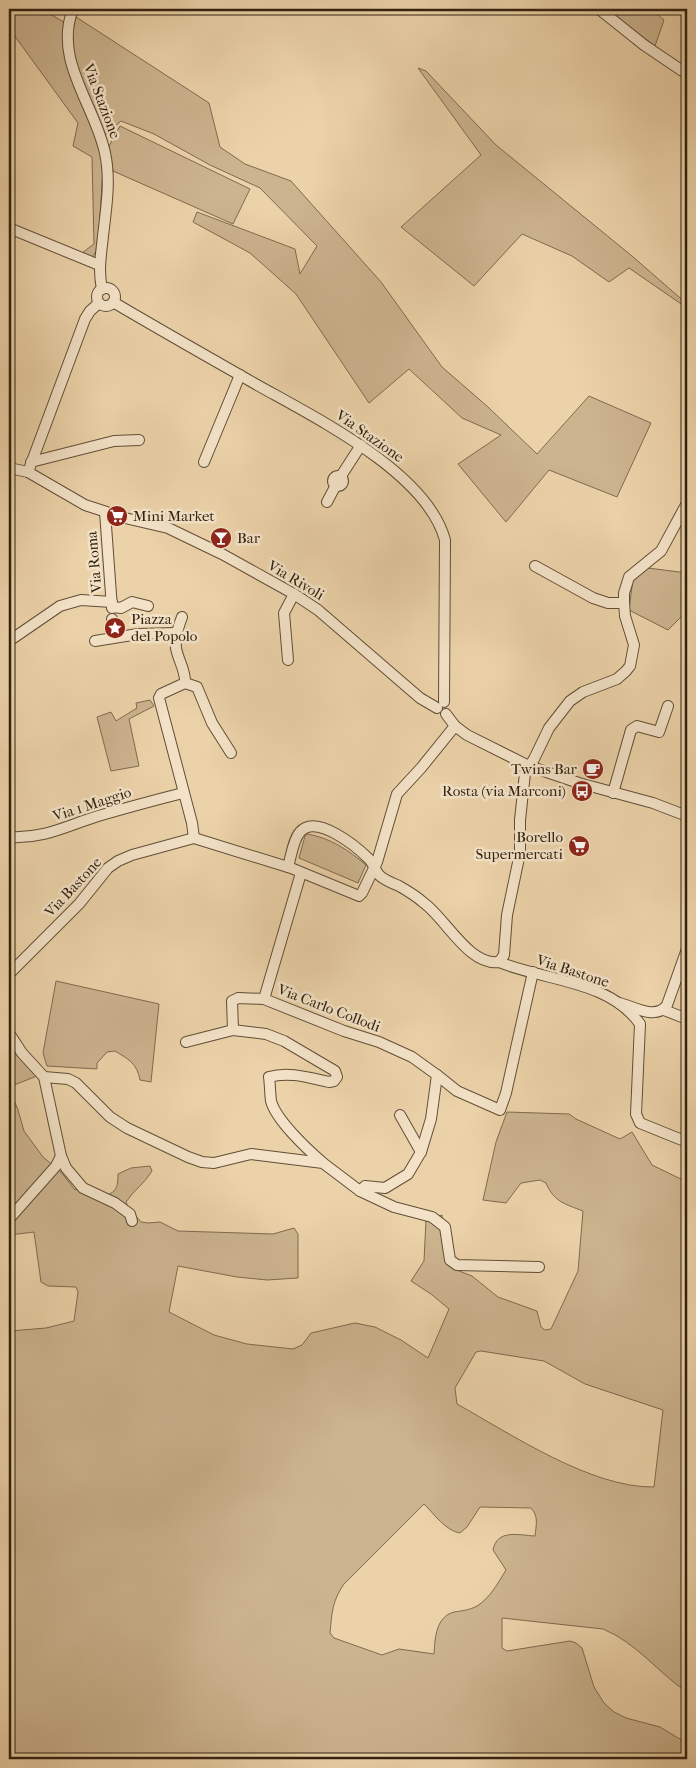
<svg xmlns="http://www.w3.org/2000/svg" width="696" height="1768" font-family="'IM FELL French Canon',serif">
<rect width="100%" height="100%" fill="#ecd2a9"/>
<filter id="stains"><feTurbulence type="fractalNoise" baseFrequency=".004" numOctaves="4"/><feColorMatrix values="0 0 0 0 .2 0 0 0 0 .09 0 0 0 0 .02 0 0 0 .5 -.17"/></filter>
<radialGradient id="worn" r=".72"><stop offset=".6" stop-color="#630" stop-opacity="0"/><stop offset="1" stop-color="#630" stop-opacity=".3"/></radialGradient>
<g fill="#ccb48f" stroke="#7e6b50" fill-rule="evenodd">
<polygon points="9,9 41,9 62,21 73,25 76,17 209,103 220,147 245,164 291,181 381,282 442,367 488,407 537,454 589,396 651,423 617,497 549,470 506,522 458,464 501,435 462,418 409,369 369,403 296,294 250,253 193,222 197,212 295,249 300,274 317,246 260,188 210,165 154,134 121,121 105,135 98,248 90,261 78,256 94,244 92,157 73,146 78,123 14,35 9,30"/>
<polygon points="606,9 651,9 664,20 655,46"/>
<polygon points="418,68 426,71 496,145 632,256 687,304 687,308 629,268 609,282 572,256 522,234 474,286 401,227 481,155"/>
<polygon points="120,126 250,189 233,224 113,171 109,146"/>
<polygon points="648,568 687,573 687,611 668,630 629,610 633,579"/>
<polygon points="150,700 154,706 129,719 139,766 111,771 97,717 111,712 116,721 137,708 136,703"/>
<path d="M307,834C331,838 348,850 366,865L358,883L299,858L305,836Z"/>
<path d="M56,981L159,1004L151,1082L140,1080C137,1063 128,1059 115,1051L107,1052L97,1063V1069L47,1066L43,1053Z"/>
<polygon points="9,1046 12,1046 37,1076 9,1087"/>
<path d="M9,1088L18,1110L24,1131L43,1157L60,1171L75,1190L78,1188L98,1198C114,1193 118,1192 118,1174L131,1168L150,1166L152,1171C145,1183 134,1190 126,1202L128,1207L141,1222L148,1223L160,1222L178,1231L273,1234L294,1228L298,1234V1278L267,1280L237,1277L178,1266L169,1312L214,1335L247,1344L293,1349L302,1345L311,1333L355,1323L375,1327L401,1340L428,1358L449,1309L431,1294L411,1281L424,1261L426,1220L442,1215L447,1260L454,1269L472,1276L498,1297L537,1311L541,1327L545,1330L551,1329L578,1271L583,1211C565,1204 554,1202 546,1183L540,1180L521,1183L506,1203L483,1200L496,1142L507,1112L569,1114L576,1119L620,1139L632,1132L652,1165L687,1182V1692C657,1672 637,1643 603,1629L502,1618V1648L507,1651L570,1641L576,1643L582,1648L594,1687L604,1703L614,1712L626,1718L660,1727L678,1738L687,1742V1759H9V1331L46,1328L74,1321L78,1292L76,1287L48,1286L41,1282L34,1232L9,1235ZM481,1351L544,1361L585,1384L663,1410L654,1487C591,1488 511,1434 457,1404L455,1388L476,1352ZM424,1504C434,1514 446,1531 460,1533L467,1527L480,1507L531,1508C539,1516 536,1526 535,1536C518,1535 497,1529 493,1550L506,1570C498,1583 490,1598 477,1606C470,1610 461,1611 454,1612C436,1617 435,1637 434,1654L399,1649L382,1655L334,1638L330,1633C332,1613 332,1601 344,1584Z"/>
</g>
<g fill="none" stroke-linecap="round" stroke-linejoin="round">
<g stroke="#604e36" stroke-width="12">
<g id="minor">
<path d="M73,9C53,60 95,105 105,153C111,181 106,209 103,236C101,255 98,271 102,289"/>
<polyline points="599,9 644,45 687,74"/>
<polyline points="9,228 99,265"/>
<circle cx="106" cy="297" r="9"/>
<path d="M113,302C157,328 201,353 245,378C305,413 426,469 445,540L444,702"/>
<polyline points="31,462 114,441 139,440"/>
<polyline points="204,462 240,375"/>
<polyline points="9,468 28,472 85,505 125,518 168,528 222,554 294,594 318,610 420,698 437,708"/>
<polyline points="28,472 85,319 90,311 99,303"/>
<circle cx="338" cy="481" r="5"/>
<polyline points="341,476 361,445"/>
<polyline points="327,502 336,485"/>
<polyline points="105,512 112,608"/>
<polyline points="535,566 593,598 608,603 624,603"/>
<polyline points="112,607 121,608 132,602 148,606"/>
<path d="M182,617C178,628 175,637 176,648C178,660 186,671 185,683L161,694L159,698L192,823L194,838"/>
<polyline points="112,619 113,637"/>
<polyline points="9,641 60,606 81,600 112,602"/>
<polyline points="95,641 138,634 176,633"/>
<polyline points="288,660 284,613 294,594"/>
<polyline points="185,683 197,687 212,723 231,753"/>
<polyline points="446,714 455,726 467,735 529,766 579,783 653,803 687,816"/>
<polyline points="613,793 631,730 637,726 659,732 668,706"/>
<path d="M9,837C44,839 66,826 98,816C126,808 155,800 183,793"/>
<path d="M288,867C291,857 293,840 300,832C316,813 357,847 369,859C373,863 375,870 379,875C384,880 392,883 399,886C408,891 416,896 424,903C446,919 469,966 499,962C545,981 609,980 640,1024L636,1114L640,1123L687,1142"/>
<polyline points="499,962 504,955 507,915 520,853 520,820 525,773 534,759 549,728 570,701 583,692 617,679 626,671 630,666 634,645 625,616 624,603 624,593 629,577 661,551 687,503"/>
<polyline points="9,974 79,904 108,868 118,861 132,855 194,838 291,868 359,896 362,893 377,862 397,794 421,768 455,726"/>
<polyline points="264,999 301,873"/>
<path d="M619,1003C633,1006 656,1021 667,1005L687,949"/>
<polyline points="664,1010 687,1019"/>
<polyline points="233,1030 232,1001 238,998 264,999 344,1031 379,1042 412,1057 437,1075 457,1091 500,1110 506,1093 533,972"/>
<polyline points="9,1033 22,1053 44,1077 61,1156 66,1168 83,1188 115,1203 130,1214 132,1221"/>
<path d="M186,1042L233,1030L266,1034L284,1041L335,1071L337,1077L334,1081L329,1082C310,1078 289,1071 269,1077C270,1084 270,1093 271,1101C276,1120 307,1149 322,1162"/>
<polyline points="44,1077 68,1079 76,1083 110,1117 127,1128 188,1157 202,1162 214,1163 251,1154 323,1163 360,1191 394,1207 432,1217 445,1227 450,1260 457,1265 539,1267"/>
<polyline points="400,1115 421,1152"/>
<polyline points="360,1191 365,1186 385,1188 408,1174 421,1152 431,1119 437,1075"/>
<polyline points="9,1219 56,1166 61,1156"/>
</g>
</g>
<use href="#minor" stroke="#f3e2c7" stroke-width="10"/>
</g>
<defs>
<g id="supermarket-disc" transform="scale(1.125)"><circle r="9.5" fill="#8f2418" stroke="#f3e2c7"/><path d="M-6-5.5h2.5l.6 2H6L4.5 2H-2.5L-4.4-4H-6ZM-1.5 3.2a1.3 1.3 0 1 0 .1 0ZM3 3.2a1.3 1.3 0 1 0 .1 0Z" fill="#fff"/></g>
<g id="bar-disc" transform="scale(1.125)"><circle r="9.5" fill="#8f2418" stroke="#f3e2c7"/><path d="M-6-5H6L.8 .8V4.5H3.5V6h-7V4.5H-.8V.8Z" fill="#fff"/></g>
<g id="sight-disc" transform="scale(1.125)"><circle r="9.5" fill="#8f2418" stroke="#f3e2c7"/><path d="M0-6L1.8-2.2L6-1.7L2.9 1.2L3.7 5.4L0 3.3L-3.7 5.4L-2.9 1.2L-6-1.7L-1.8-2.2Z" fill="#fff"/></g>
<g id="cafe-disc" transform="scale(1.125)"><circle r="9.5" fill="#8f2418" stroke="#f3e2c7"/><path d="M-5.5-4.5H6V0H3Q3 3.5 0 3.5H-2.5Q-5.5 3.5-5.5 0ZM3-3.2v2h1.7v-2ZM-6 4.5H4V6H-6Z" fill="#fff"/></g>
<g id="bus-disc" transform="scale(1.125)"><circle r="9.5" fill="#8f2418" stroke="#f3e2c7"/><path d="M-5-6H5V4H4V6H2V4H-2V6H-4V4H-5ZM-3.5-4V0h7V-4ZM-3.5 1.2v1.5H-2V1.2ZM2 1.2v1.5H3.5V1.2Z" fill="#fff"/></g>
</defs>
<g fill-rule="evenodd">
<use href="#supermarket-disc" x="117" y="516"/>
<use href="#bar-disc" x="221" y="538"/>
<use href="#sight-disc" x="115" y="628"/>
<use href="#cafe-disc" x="593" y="769"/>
<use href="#bus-disc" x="582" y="791"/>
<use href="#supermarket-disc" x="579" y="846"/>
</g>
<g text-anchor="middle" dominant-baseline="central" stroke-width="5" stroke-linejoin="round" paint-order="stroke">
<g font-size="15" fill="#312210" stroke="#f3e2c7">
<text transform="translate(102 101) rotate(69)">Via Stazione</text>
<text transform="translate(370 436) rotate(35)">Via Stazione</text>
<text transform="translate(94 562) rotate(-95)">Via Roma</text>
<text transform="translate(296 580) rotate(31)">Via Rivoli</text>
<text transform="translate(92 804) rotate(-18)">Via 1 Maggio</text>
<text transform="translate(73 887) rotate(-47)">Via Bastone</text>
<text transform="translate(573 971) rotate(18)">Via Bastone</text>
<text transform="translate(329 1008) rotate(21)">Via Carlo Collodi</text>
</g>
<g font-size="15" fill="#312210" stroke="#f3e2c7" text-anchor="start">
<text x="133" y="516">Mini Market</text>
<text x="237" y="538">Bar</text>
<text x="131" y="619">Piazza<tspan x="131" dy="17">del Popolo</tspan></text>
<text x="577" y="769" text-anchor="end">Twins Bar</text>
<text x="566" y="791" text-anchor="end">Rosta (via Marconi)</text>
<text x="563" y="837" text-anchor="end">Borello<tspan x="563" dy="17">Supermercati</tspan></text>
</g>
</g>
<rect width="696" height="1768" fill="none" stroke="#ecd2a9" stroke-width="30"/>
<rect x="10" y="10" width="676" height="1748" fill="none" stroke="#312210" stroke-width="2.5"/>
<rect x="15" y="15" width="666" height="1738" fill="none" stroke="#312210"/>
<rect width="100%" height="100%" filter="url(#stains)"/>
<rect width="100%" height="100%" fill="url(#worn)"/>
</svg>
